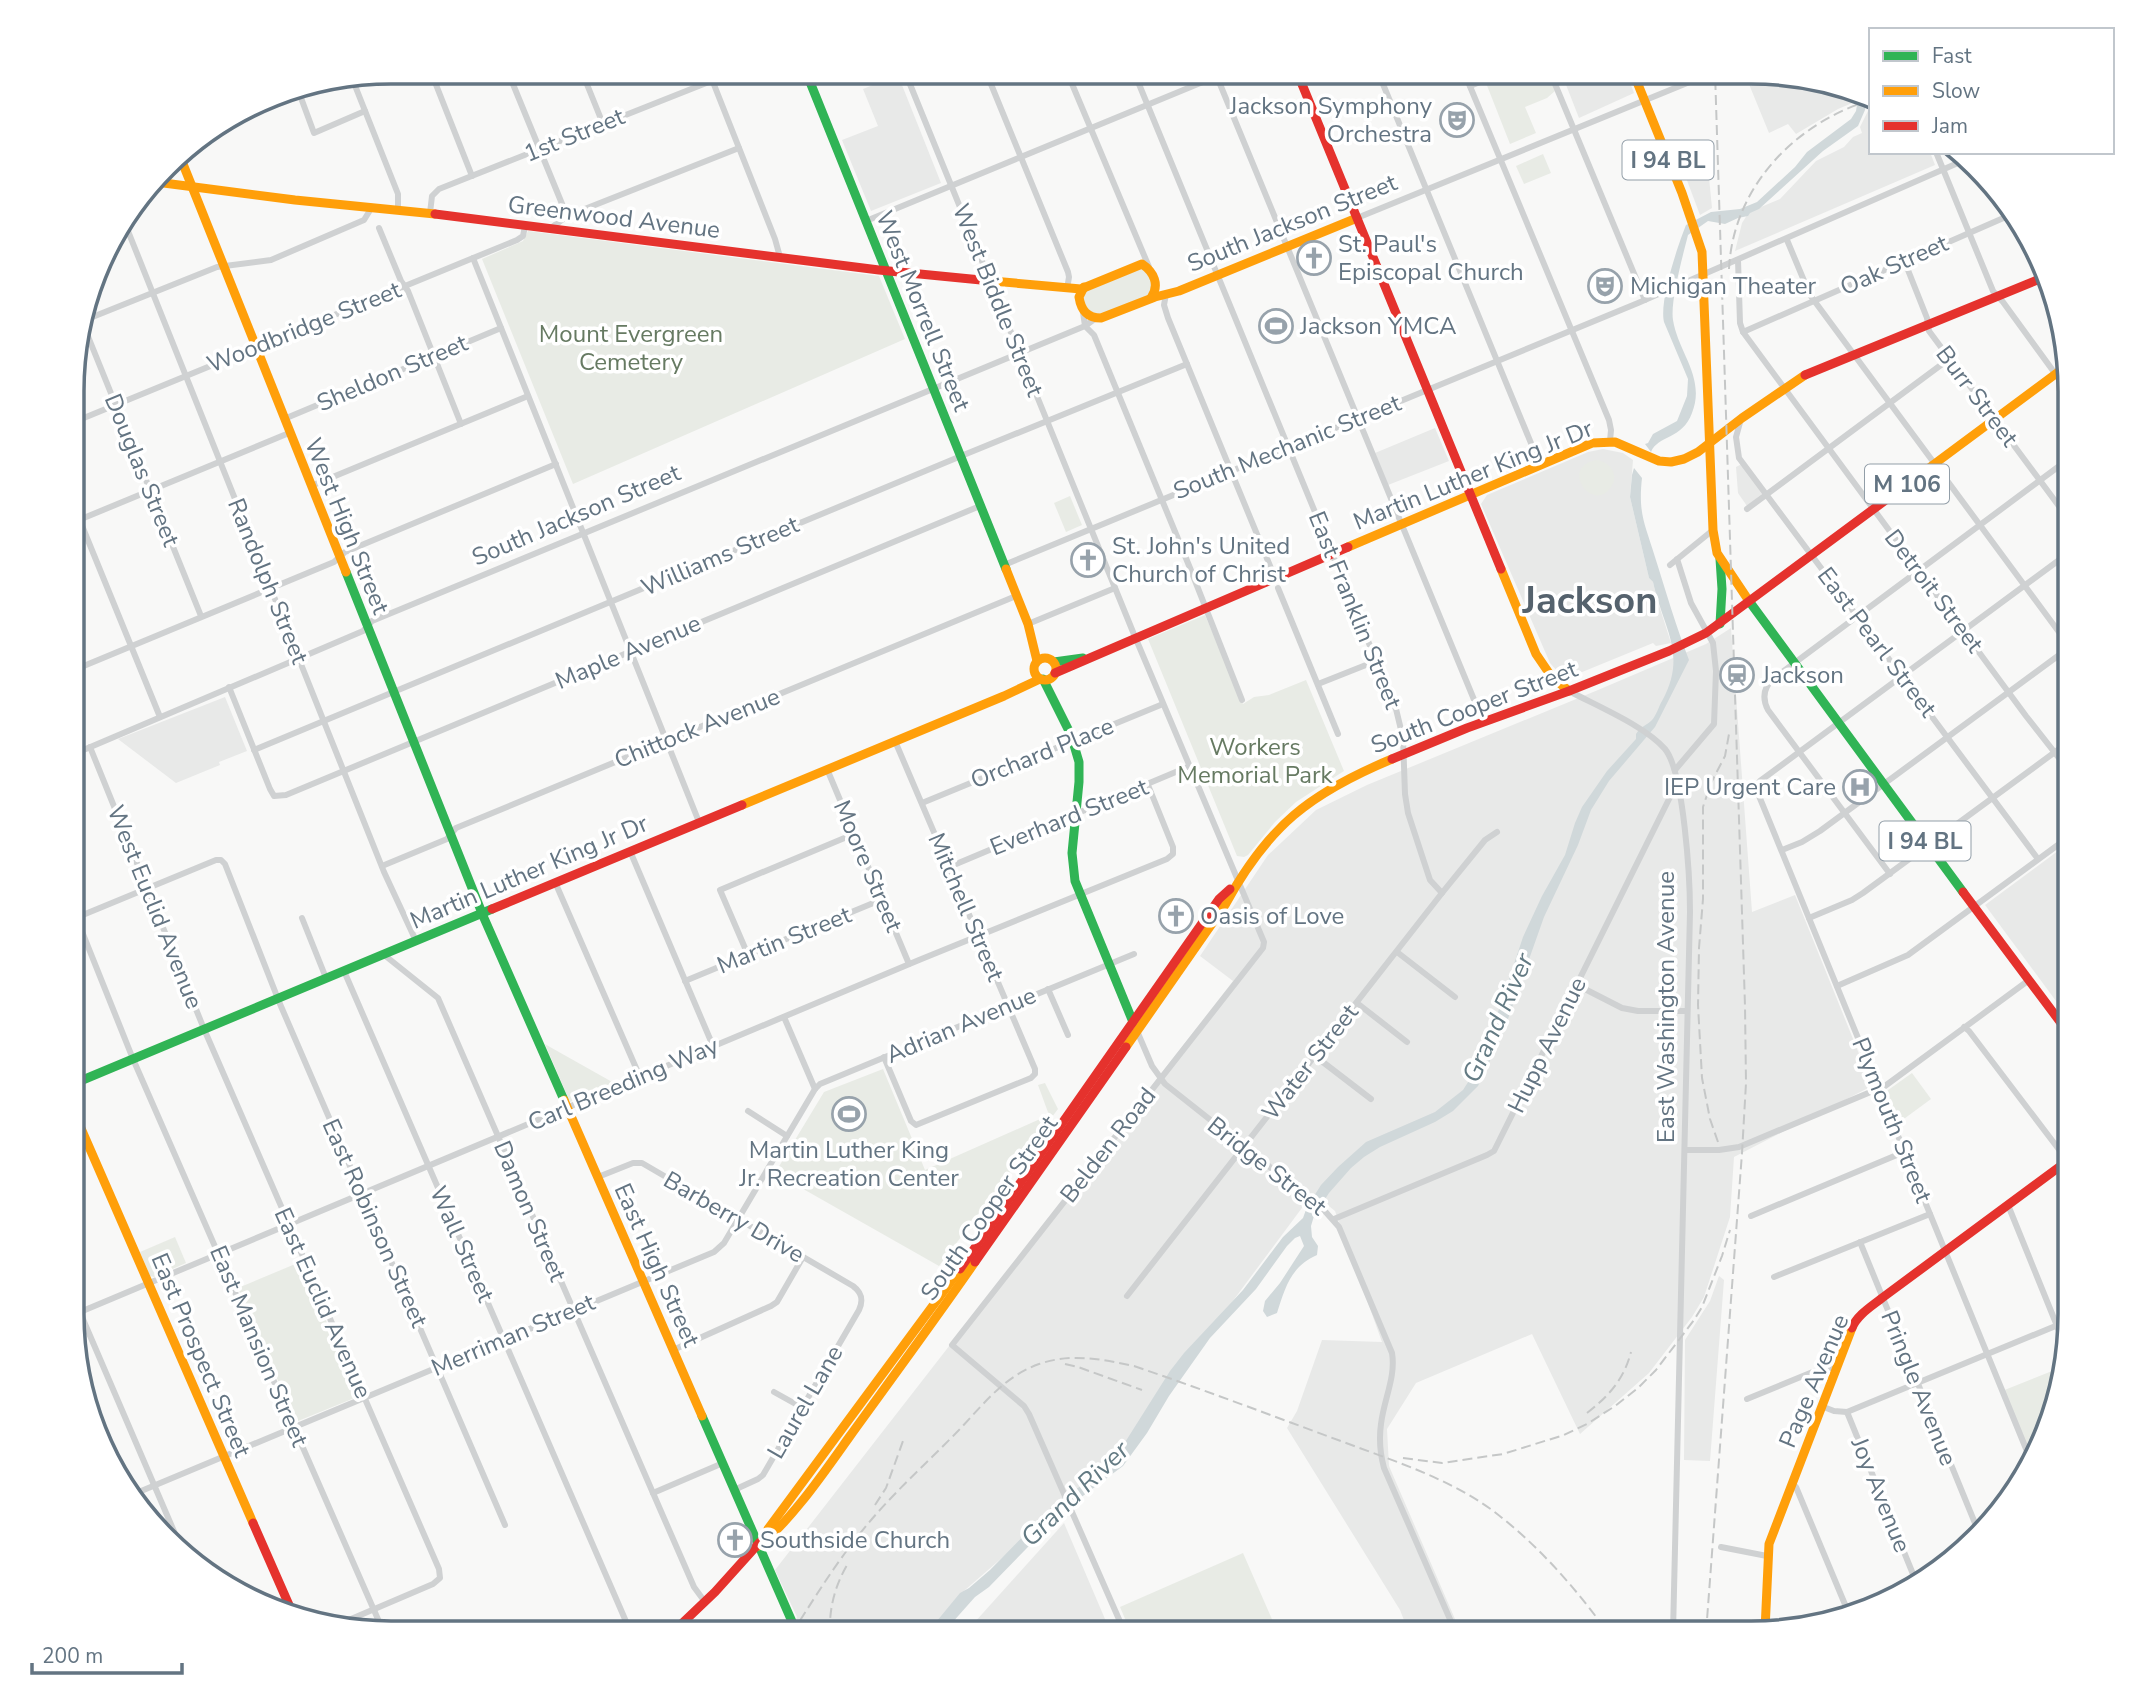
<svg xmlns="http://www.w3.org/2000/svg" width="2142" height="1705" font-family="'Nunito Sans',sans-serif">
<rect width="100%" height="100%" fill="#f8f8f7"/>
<g fill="#e8e9e8">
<polygon points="1561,72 1626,72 1634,93 1579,118"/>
<polygon points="1744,72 1771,72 1857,93 1857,101 1838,109 1796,134 1788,124 1769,133"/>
<polygon points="898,75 941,183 871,211 842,140 878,126 863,89"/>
<polygon points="1871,105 1871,152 1930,152 1935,165 1735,251 1742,223 1749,212 1780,199 1816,161 1844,147 1853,137 1862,133 1860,127"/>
<polygon points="1707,157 1712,208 1700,215 1682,167"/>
<polygon points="1435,428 1449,461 1388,485 1375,453"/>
<polygon points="1603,449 1623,453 1633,460 1630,497 1649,578 1653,582 1657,599 1671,643 1656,646 1653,643 1570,677 1558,672 1550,663 1481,504 1487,495 1588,452"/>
<polygon points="1742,464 1763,493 1747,506 1738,493 1736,467"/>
<polygon points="1731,628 1752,912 1795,895 1872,1086 1734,1157 1730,1217 1704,1297 1692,1317 1649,1373 1580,1434 1532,1334 1416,1383 1387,1429 1389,1466 1461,1633 1409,1633 1400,1610 1287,1428 1297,1411 1322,1340 1382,1342 1335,1211 1313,1193 1114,1461 965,1590 929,1633 791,1633 797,1617 775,1570 1233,981 1200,956 1268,855 1316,810 1367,785 1598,690 1706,644"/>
<polygon points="225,697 247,751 219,762 220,765 176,783 118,739"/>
<polygon points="2070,842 2070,1020 1985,905"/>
<polygon points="1719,1276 1724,1280 1710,1461 1684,1460 1685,1340 1710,1301"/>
<polygon points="1064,1523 1111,1633 965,1633"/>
</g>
<g fill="#e8ebe5">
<polygon points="1515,72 1547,72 1555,91 1547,98 1525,107 1536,133 1510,144 1486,83"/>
<polygon points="1543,154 1551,173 1524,184 1516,166"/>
<polygon points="528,231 879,276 905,339 573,484 482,259 523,241"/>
<polygon points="1147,266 1154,296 1096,318 1079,301 1080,292"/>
<path d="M1596,460C1609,461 1620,474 1611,487C1594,514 1558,468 1596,460Z"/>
<polygon points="1070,496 1082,525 1066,532 1054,503"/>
<polygon points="1205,615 1243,704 1254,697 1269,695 1306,680 1344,771 1296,802 1275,822 1248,855 1244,857 1237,856 1148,639"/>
<polygon points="545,1044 550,1047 614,1083 570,1102"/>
<polygon points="883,1069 925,1170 1049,1115 1038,1085 1045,1083 1058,1109 939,1266 775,1173 824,1092"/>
<polygon points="1912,1073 1931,1099 1897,1124 1884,1093"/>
<polygon points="175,1237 186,1263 154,1277 150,1276 140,1252"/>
<polygon points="300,1262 358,1393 357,1397 298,1421 295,1420 238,1288"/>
<path d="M2062,1367C2057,1388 2050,1448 2029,1456L2002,1391Z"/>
<polygon points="1243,1553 1278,1633 1131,1633 1120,1607"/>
</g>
<g fill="#d0d8da">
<path d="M1859,93L1867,95L1865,110L1858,126L1823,151L1759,209L1750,213L1748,216L1738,218L1725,224L1708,221L1688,235C1683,255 1670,302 1673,320C1678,352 1706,378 1692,413C1682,440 1658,435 1651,452L1645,444L1648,443L1653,434L1677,421L1687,396L1688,379L1664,322C1659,301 1678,245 1686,225L1711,212L1740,209L1757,202L1795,167L1807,152L1851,119L1856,111Z"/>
<path d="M1634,468L1642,478C1638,514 1645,524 1655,557C1666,592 1676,626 1689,660L1655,727L1609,781L1591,810L1578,845L1544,917L1503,1033L1478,1086L1453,1111L1435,1122L1380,1147L1364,1157L1351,1168L1329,1193L1314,1216L1311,1226L1312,1237L1318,1246L1317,1255C1291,1266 1285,1288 1277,1313L1267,1317L1263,1311L1265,1301L1280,1283L1304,1246L1300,1236L1295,1238L1287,1246L1256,1289L1210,1338L1169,1396L1147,1433L1123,1466L1064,1510L989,1587L975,1597L943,1633H927L960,1593L969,1588L990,1570L1058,1501L1096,1476L1117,1455L1170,1371L1184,1353L1243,1290L1283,1237L1303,1218L1307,1207L1321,1185L1338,1167L1366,1142L1435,1112L1463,1090L1470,1079L1498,1012L1523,937L1542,896L1565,855L1575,823L1582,807L1607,771L1636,739V734C1642,725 1646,726 1652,720C1656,716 1659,706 1662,701C1688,654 1663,628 1653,582L1649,578L1630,497L1632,475Z"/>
</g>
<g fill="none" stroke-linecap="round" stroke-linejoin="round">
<g stroke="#cfd1d2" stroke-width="6">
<polyline points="431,72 472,176"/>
<polyline points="508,72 567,216"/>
<polyline points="582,72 603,124"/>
<polyline points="709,72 775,239 780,257"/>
<polyline points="905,72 1133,632 1264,942 1263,948 952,1345 1024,1406 1029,1414 1125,1633"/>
<polyline points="986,72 1068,272 1069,277 1067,289"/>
<polyline points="1067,72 1149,267"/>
<polyline points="1134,72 1396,709 1403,738 1405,794 1408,813 1430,880 1442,893"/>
<polyline points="1215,72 1475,702"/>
<polyline points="1378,72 1540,465"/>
<polyline points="1464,72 1609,420 1611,430 1610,441"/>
<polyline points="1550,72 1645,300"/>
<polyline points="352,78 398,194 398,209"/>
<polyline points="1470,86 1505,72"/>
<polyline points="297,87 314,133 365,111"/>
<polyline points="281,93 294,88"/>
<polyline points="1936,152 1993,291 2003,302 2070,394"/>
<polyline points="430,213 432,196 439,189 734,72"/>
<polyline points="1357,218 1714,72"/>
<polyline points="124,221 384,872 416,941"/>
<polyline points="866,221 1227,72"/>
<polyline points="379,228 401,281 408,291 461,424"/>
<polyline points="551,228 567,216 739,148"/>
<polyline points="1787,240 1810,295 2070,647"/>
<polyline points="473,258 699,822"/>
<polyline points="1738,260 1740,323 1743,332 2026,716 2070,772"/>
<polyline points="1904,260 1927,318 1929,331 2070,521"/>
<polyline points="1166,294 1164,305 1168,318 1275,578"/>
<polyline points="1083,312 1085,326 1094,335 1190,568 1242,700"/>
<polyline points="85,320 217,267 271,260 364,220 372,207"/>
<polyline points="83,324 201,616"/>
<polyline points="1743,332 2008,216"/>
<polyline points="284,419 501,328"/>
<polyline points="1741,419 1736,437 1739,458 2038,859"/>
<polyline points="74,422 517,240 523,236 525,226"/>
<polyline points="311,486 528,396"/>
<polyline points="74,506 160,717"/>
<polyline points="1747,509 1949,359"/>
<polyline points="74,522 289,433"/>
<polyline points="1004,565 1638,303 1967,159"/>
<polyline points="1670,565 1713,530"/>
<polyline points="1278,588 1338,734"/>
<polyline points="1028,624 1115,588"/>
<polyline points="74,670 334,562 345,552 556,464"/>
<polyline points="1318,684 1376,661"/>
<polyline points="229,687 270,789 274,796 286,795 980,506"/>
<path d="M1569,691C1597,706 1645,726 1665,749C1684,772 1690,880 1690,912L1673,1633"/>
<polyline points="90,747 204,1029 439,1569 440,1578 433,1584 337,1625"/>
<polyline points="254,750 966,454 1187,364"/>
<polyline points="74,754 363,631 372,621 1085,326 1096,318"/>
<polyline points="827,769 909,964"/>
<polyline points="1675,770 1714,724 1716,671 1713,643 1691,603 1677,559"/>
<polyline points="922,803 1163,704"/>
<polyline points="1782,850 1802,842 1820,831 2070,647"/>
<polyline points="630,851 713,1046"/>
<polyline points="382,866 447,839 456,828 1016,596"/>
<polyline points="949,867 1190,766"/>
<path d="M1890,874L1768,710C1762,698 1763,688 1773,679L2070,458"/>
<polyline points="555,882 640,1077"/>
<polyline points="73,909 133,1059 384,1633"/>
<polyline points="302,918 326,978"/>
<polyline points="1809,918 1852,900 1863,893 2070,741"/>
<polyline points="73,919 216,860 221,860 225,864 280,1004 505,1525"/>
<polyline points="1397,952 1455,997"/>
<polyline points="383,954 438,998 653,1493 694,1587 705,1602"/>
<polyline points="748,955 720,890 854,834"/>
<polyline points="344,971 631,1633"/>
<polyline points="685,981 883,899"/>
<polyline points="1577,985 1622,1008 1638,1011 1687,1011"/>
<polyline points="1837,986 1908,955 2070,836"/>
<polyline points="1048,989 1068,1035"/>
<polyline points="1357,1003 1407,1042"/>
<polyline points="784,1017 815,1089"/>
<polyline points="1964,1027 1969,1031 2070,1164"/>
<path d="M1137,1031L1152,1066L1165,1084L1323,1209L1339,1227L1392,1353C1396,1377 1384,1399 1381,1424C1379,1438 1380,1453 1384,1468L1456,1633"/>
<polyline points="1315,1056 1371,1099"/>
<polyline points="884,1057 911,1121 916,1125 1031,1078 1035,1074 1035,1069 895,741"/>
<polyline points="748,1111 787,1136"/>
<polyline points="1685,1150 1719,1150 1739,1147 1885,1086 2029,980"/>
<path d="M598,1177L633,1163H642L853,1286C861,1292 864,1299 859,1310L763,1475L758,1479L734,1490"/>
<polyline points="2008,1205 2066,1348"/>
<polyline points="1751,1216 1904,1152"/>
<polyline points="1334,1219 1487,1155 1494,1151 1677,783"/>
<polyline points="1860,1242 1979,1533"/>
<polyline points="1774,1277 1930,1214"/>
<polyline points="73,1296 185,1557"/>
<polyline points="1127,1296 1442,893 1485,840 1497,832"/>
<polyline points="73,1315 919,960 1167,859 1173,854 1173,847 1148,785"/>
<polyline points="673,1350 771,1306 777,1302 803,1257"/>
<polyline points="774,1392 801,1407"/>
<polyline points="1747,1399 1820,1369 1826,1367 1836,1369"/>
<polyline points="1821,1406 1834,1411 1847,1412 2070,1320"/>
<polyline points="1847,1412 1915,1579"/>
<polyline points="2031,1461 1757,791 1757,785 1760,781 2070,552"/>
<polyline points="1792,1483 1796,1487 1849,1614"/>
<polyline points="653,1493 723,1463"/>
<polyline points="134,1494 714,1252 724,1243 815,1089 820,1084 1134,954"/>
<polyline points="1721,1547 1767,1556"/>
</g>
<g stroke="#30b455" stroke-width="9">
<polyline points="806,72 1006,569"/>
<polyline points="1720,559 1722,589 1720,624"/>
<polyline points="346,572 484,918 564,1100"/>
<polyline points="1749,601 1963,892"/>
<polyline points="1054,662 1083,658"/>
<polyline points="1043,679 1071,735 1079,762 1079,782 1072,853 1075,881 1133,1022"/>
<polyline points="73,1084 492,909"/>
<polyline points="702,1416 797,1633"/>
</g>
<g stroke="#ff9f0a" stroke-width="9">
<polyline points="1633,72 1682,193 1702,252 1713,530 1717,553 1749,601"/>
<polyline points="179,154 346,572"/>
<polyline points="156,182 295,200 435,214"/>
<path d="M981,280L1081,289L1142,264C1154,272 1160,285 1151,298"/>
<path d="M1084,287L1079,297C1081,310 1087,318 1101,318L1155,297L1179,291L1357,218"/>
<polyline points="1902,488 2065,367"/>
<polyline points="1348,547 1592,443 1615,442 1659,461 1671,462 1684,459 1698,452 1742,418 1805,375"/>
<polyline points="1006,569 1028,624 1037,661"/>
<polyline points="1501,569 1536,654 1551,676 1569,691"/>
<circle cx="1045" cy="669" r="11"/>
<polyline points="742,805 1004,696 1040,679"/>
<path d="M1126,1047L1225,905C1268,826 1310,793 1392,759"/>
<polyline points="564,1100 702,1416"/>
<polyline points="73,1110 253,1523"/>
<polyline points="768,1529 960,1269"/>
<path d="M758,1546C790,1523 827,1468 850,1436C892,1378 934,1321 975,1262"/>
<polyline points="1765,1630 1769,1544 1852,1328"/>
</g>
<g stroke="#e5322d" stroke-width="9">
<polyline points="1297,72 1501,569"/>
<polyline points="435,214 879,270 981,280"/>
<polyline points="1805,375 2047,276"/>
<polyline points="1055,673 1348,547"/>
<polyline points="1392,759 1467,728 1569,691 1669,651 1706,633 1902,488"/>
<polyline points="1963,892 2070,1035"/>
<polyline points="492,909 742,805"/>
<polyline points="975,1262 1126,1047"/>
<polyline points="960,1269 1219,899 1230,889"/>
<path d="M1852,1328C1857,1315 1872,1306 1882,1298L2070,1159"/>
<polyline points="253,1523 293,1614"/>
<polyline points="672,1633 715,1592 760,1542"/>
</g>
<g stroke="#c5c7c7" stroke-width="2" stroke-dasharray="10 5" stroke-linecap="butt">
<path d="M1729,269C1733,187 1795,123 1871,100"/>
<polyline points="1718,1142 1710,1119 1702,1078 1698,1005 1699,948 1703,899 1703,807 1711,783 1725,756 1729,734"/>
<polyline points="1065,1364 1078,1367 1142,1390"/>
<path d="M1587,1413C1609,1396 1624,1379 1631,1352"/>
<polyline points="1403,1458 1442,1463 1503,1454 1564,1435 1587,1424 1615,1406 1638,1388 1656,1370 1694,1320 1702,1307 1722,1256 1730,1230"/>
<polyline points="875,1505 886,1488 903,1441"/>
<path d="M792,1633C812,1602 832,1569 855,1540C885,1500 923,1467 958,1431C983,1405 1003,1377 1039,1364C1071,1353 1101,1359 1134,1366C1202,1389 1270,1415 1338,1440C1391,1460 1446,1477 1492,1510C1537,1544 1575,1587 1608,1633"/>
<path d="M830,1633C829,1608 835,1586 847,1565"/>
<polyline points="1706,1633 1742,1153 1746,1083 1745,1006 1715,72"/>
</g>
</g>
<defs>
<g id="theatre-ring" transform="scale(1.75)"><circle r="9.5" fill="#fff" stroke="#97a2ab" stroke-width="1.5"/><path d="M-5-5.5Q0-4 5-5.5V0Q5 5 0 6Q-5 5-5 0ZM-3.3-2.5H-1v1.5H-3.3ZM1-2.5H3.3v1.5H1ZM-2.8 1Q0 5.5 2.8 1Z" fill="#97a2ab"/></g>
<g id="church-ring" transform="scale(1.75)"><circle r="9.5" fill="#fff" stroke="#97a2ab" stroke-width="1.5"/><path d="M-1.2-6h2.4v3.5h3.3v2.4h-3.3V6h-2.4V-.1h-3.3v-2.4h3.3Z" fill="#97a2ab"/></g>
<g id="stadium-ring" transform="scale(1.75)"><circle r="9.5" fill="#fff" stroke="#97a2ab" stroke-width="1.5"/><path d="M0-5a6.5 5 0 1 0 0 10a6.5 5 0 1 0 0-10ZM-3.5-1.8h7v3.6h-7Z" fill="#97a2ab"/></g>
<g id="station-ring" transform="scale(1.75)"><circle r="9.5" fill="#fff" stroke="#97a2ab" stroke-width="1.5"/><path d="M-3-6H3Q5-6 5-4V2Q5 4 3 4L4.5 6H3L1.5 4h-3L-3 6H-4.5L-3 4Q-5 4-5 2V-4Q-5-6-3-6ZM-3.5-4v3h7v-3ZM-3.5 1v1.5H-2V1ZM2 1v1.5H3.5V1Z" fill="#97a2ab"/></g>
<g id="hospital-ring" transform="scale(1.75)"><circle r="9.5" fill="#fff" stroke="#97a2ab" stroke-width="1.5"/><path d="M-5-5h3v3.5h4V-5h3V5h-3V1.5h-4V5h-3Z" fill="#97a2ab"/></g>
</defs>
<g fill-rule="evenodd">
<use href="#theatre-ring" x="1457" y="120"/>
<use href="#church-ring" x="1314" y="258"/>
<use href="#theatre-ring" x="1605" y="286"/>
<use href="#stadium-ring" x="1276" y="326"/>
<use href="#church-ring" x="1088" y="560"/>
<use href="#station-ring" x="1737" y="675"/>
<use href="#hospital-ring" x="1860" y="787"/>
<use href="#church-ring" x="1176" y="916"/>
<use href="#stadium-ring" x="849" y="1114"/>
<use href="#church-ring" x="735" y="1540"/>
</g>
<g text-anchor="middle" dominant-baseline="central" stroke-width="7" stroke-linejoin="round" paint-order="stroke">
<g fill="#fff" stroke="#929ea8" stroke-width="2">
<rect x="1622.5" y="140.5" width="91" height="39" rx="5"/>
<rect x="1865" y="464.5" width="84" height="39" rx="5"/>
<rect x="1879.5" y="821.5" width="91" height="39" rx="5"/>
</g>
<g font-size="23" font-weight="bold" fill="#637482">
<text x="1668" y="160">I 94 BL</text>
<text x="1907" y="484">M 106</text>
<text x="1925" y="841">I 94 BL</text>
</g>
<g font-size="24" fill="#637482" stroke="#fff" text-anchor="start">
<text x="1432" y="106" text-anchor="end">Jackson Symphony<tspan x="1432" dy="28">Orchestra</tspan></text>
<text x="1338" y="244">St. Paul's<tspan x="1338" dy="28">Episcopal Church</tspan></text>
<text x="1630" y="286">Michigan Theater</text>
<text x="1300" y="326">Jackson YMCA</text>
<text x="1112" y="546">St. John's United<tspan x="1112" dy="28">Church of Christ</tspan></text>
<text x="1762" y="675">Jackson</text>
<text x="1836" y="787" text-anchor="end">IEP Urgent Care</text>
<text x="1200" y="916">Oasis of Love</text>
<text x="849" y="1150" text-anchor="middle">Martin Luther King<tspan x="849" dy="28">Jr. Recreation Center</tspan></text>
<text x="760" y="1540">Southside Church</text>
</g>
<g font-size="24" fill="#637482" stroke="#fff">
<text transform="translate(574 135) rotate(-22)">1st Street</text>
<text transform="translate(614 217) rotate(7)">Greenwood Avenue</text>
<text transform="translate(1292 223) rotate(-22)">South Jackson Street</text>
<text transform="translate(1894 265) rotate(-24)">Oak Street</text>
<text transform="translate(998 300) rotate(68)">West Biddle Street</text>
<text transform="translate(923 311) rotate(68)">West Morrell Street</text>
<text transform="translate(304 327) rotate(-22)">Woodbridge Street</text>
<text transform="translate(392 373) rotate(-23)">Sheldon Street</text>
<text transform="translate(1977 396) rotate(53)">Burr Street</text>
<text transform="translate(1287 447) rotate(-22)">South Mechanic Street</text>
<text transform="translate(142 470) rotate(68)">Douglas Street</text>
<text transform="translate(1473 475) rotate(-22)">Martin Luther King Jr Dr</text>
<text transform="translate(576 515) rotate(-23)">South Jackson Street</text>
<text transform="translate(347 526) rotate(68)">West High Street</text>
<text transform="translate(720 556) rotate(-23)">Williams Street</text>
<text transform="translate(268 581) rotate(68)">Randolph Street</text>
<text transform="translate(1934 591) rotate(53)">Detroit Street</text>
<text transform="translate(1355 610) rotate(68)">East Franklin Street</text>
<text transform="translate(1877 642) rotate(53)">East Pearl Street</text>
<text transform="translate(628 652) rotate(-23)">Maple Avenue</text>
<text transform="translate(1474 707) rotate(-21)">South Cooper Street</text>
<text transform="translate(697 728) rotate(-22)">Chittock Avenue</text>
<text transform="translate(1042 753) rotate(-22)">Orchard Place</text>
<text transform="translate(1069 817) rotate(-22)">Everhard Street</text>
<text transform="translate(868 866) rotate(67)">Moore Street</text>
<text transform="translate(529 872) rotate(-23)">Martin Luther King Jr Dr</text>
<text transform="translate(155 907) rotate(68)">West Euclid Avenue</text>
<text transform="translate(966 907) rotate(67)">Mitchell Street</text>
<text transform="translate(784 940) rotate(-22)">Martin Street</text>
<text transform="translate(1666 1007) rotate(-90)">East Washington Avenue</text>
<text transform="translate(961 1025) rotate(-23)">Adrian Avenue</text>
<text transform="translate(1547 1045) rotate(-64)">Hupp Avenue</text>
<text transform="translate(1310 1062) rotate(-52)">Water Street</text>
<text transform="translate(623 1084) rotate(-23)">Carl Breeding Way</text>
<text transform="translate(1892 1120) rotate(68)">Plymouth Street</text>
<text transform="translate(1108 1145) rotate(-52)">Belden Road</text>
<text transform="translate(1267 1166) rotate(38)">Bridge Street</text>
<text transform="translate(989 1208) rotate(-55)">South Cooper Street</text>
<text transform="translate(530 1211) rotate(67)">Damon Street</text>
<text transform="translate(734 1217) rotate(30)">Barberry Drive</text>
<text transform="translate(375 1223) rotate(66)">East Robinson Street</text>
<text transform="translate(462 1244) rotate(66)">Wall Street</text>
<text transform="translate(657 1265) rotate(66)">East High Street</text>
<text transform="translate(323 1303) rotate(66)">East Euclid Avenue</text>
<text transform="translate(513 1335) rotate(-23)">Merriman Street</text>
<text transform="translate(259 1346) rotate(67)">East Mansion Street</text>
<text transform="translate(201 1355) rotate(67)">East Prospect Street</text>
<text transform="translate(1814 1381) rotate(-67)">Page Avenue</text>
<text transform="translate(1919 1388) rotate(68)">Pringle Avenue</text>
<text transform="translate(805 1402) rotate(-60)">Laurel Lane</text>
<text transform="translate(1881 1495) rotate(68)">Joy Avenue</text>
</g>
<g font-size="24" fill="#667a62" stroke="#fff">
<text x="631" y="334">Mount Evergreen<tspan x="631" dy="28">Cemetery</tspan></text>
<text x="1255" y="747">Workers<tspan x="1255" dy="28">Memorial Park</tspan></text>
</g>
<g font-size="26" font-style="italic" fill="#637a83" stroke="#fff">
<text transform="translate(1498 1018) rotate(-66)">Grand River</text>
<text transform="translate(1075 1494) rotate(-44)">Grand River</text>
</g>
<g font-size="38" font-weight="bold" fill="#55626d" stroke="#fff">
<text x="1590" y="600">Jackson</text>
</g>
</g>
<path d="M0 0H2142V1705H0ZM391 84H1751A307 307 0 0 1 2058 391V1314A307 307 0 0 1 1751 1621H391A307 307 0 0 1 84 1314V391A307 307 0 0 1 391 84Z" fill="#fff" fill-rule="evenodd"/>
<path fill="none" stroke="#637482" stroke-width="3.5" d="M391 84H1751A307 307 0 0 1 2058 391V1314A307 307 0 0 1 1751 1621H391A307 307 0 0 1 84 1314V391A307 307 0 0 1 391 84Z"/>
<rect x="1869" y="28" width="245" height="126" fill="#ffffff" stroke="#c1c7cd" stroke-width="2"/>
<rect x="1883" y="51" width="35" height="10" fill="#30b455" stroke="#c1c7cd" stroke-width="2"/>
<text x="1932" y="63" font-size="21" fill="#637482">Fast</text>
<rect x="1883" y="86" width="35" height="10" fill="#ff9f0a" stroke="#c1c7cd" stroke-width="2"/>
<text x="1932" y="98" font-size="21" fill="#637482">Slow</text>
<rect x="1883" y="121" width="35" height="10" fill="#e5322d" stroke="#c1c7cd" stroke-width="2"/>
<text x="1932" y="133" font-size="21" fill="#637482">Jam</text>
<path d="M32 1663v10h150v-10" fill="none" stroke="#637482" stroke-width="3.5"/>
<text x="42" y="1663" font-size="21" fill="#637482" stroke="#ffffff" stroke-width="5" paint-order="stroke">200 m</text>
</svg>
